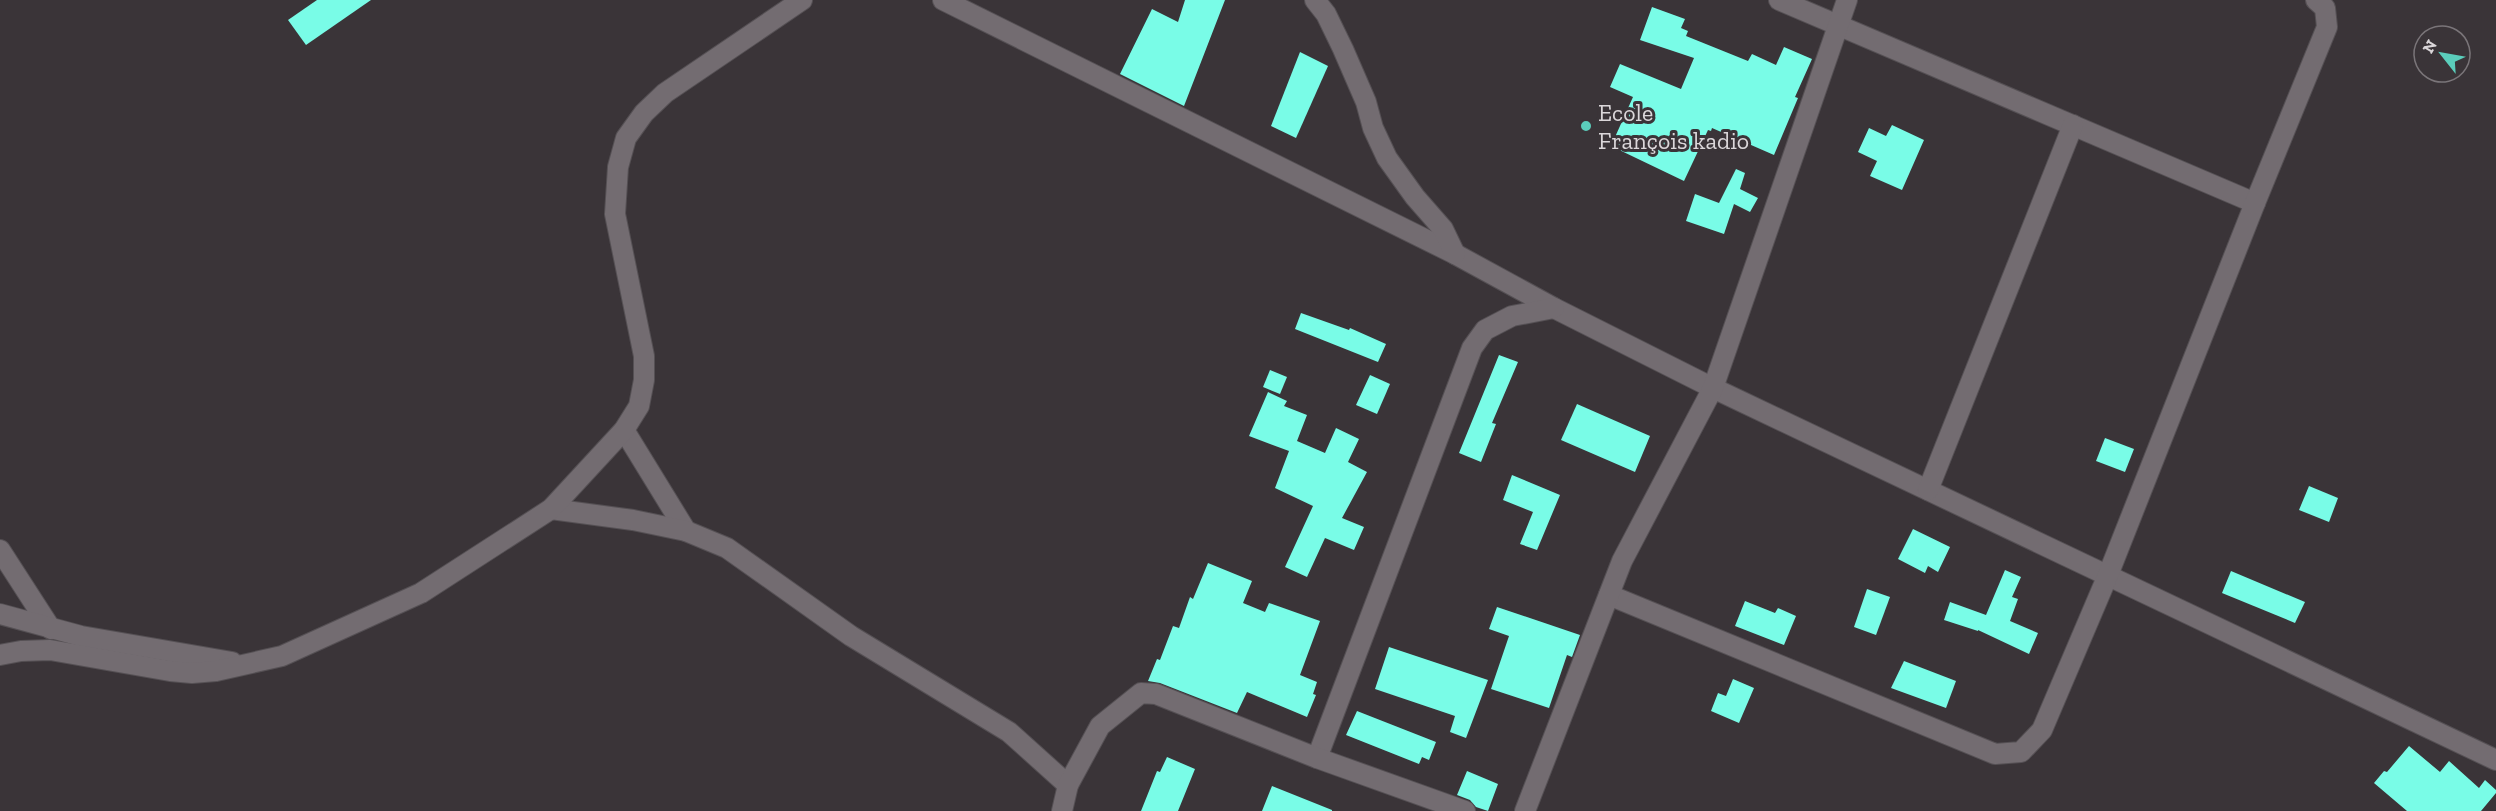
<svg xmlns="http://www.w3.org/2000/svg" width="2496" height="811" font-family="'Zilla Slab',serif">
<rect width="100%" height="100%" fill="#3a3438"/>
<g fill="#79fce7">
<polygon points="317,0 371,0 306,45 288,20"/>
<polygon points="1185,0 1225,0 1184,106 1120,74 1152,9 1178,22"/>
<polygon points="1652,7 1685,19 1681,28 1688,31 1686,36 1748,61 1752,54 1776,65 1784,47 1812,59 1795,97 1798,98 1774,155 1712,128 1711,131 1708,130 1684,181 1611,146 1633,97 1610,87 1620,64 1681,89 1694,58 1640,40"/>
<polygon points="1300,52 1328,66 1296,138 1271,126"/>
<polygon points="1892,125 1924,140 1902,190 1870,176 1877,161 1858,152 1869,128 1886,136"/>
<polygon points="1736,169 1745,173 1740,189 1758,198 1750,212 1734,204 1724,234 1686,221 1695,194 1719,203"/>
<polygon points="1301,313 1349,330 1350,328 1386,344 1378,362 1295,329"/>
<polygon points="1499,355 1518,362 1492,423 1496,424 1481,462 1459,453"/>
<polygon points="1270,370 1287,377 1280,394 1263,387"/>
<polygon points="1370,375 1390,384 1377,414 1356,405"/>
<polygon points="1268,392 1287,401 1284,406 1307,415 1297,441 1325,453 1336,428 1359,439 1348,462 1367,472 1342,518 1364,527 1354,550 1325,538 1307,577 1285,567 1313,506 1275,488 1289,451 1249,436"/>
<polygon points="1577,404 1650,436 1635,472 1561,440"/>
<polygon points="2105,438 2134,449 2125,472 2096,461"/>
<polygon points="1512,475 1560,495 1537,550 1520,544 1533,512 1503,500"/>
<polygon points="2309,486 2338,498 2329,522 2299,510"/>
<polygon points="1913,529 1950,547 1938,572 1928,566 1925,573 1898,559"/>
<polygon points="1208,563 1252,581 1243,603 1265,612 1269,603 1320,621 1300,675 1317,682 1313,694 1316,695 1307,717 1247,692 1237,713 1160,683 1148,681 1157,659 1160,660 1173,626 1179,628 1190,597 1193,599"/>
<polygon points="2005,570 2021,577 2012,597 2018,599 2010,621 2038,633 2029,654 1978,630 1978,631 1944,620 1950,602 1986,615"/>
<polygon points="2231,571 2305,602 2295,623 2222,593"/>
<polygon points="1867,589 1890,597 1876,635 1854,627"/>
<polygon points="1745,601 1775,613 1778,608 1796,616 1784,645 1735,626"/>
<polygon points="1497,607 1580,635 1572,657 1567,655 1549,708 1491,689 1509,636 1489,629"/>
<polygon points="1389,647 1488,680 1466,738 1450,732 1455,716 1375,689"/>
<polygon points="1904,661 1956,681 1946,708 1891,688"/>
<polygon points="1733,679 1754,688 1739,723 1711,711 1718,693 1726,696"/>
<polygon points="1357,711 1436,742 1429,760 1422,757 1419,764 1346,735"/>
<polygon points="2409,746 2440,772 2449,761 2479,788 2485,780 2496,790 2496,793 2481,811 2407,811 2374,783 2384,771 2387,772"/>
<polygon points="1167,757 1195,769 1178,811 1141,811 1157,771 1160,772"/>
<polygon points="1467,771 1498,784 1488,811 1476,807 1470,800 1457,795"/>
<polygon points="1272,786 1332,810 1332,811 1262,811"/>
</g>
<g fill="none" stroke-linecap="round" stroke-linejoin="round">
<g stroke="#555054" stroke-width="22">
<g id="minor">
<polyline points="943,0 1455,254 1554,308 1713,388 2496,760"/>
<polyline points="1315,0 1326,14 1343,49 1366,102 1373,128 1387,158 1415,197 1443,229 1455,254"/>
<polyline points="1779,0 2255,203"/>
<polyline points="624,430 686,531"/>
<polyline points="1928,490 2073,125"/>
<polyline points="551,509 633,520 686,531 727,548 851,636 1009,732 1068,785"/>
<polyline points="0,550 51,629"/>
<polyline points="1609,595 1995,754 2021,752 2042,730 2108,575 2255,203 2327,27 2325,8 2316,0"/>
<polyline points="0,614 81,636 232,662"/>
<polyline points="0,655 21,651 50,650 170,671 192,673 216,671 282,656 421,593 551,509 624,430 639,406 644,380 644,356 615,214 618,167 626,138 644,113 665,93 802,0"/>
<polyline points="1317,758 1472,348 1485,330 1512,316 1554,308"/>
<polyline points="1062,811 1068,785 1100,726 1141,693 1156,694 1317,758 1465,811"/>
<polyline points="1525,811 1622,561 1713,388 1847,0"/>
</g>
</g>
<use href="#minor" stroke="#736c71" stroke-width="20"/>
</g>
<circle fill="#5bcebc" stroke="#3a3438" stroke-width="2" cx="1586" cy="126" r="6"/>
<g text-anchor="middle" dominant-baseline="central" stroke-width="6" stroke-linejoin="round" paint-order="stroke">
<g font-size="24" fill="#dbd7da" stroke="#3a3438" text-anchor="start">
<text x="1598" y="112">Ecole<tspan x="1598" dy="28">François kadio</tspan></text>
</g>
</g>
<g transform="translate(2442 54) rotate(301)"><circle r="28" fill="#3a3438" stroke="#7a7579" stroke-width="1.5"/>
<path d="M0-4.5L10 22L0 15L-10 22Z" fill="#5bcebc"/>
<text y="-9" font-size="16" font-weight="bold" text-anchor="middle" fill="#dbd7da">N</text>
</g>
</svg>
